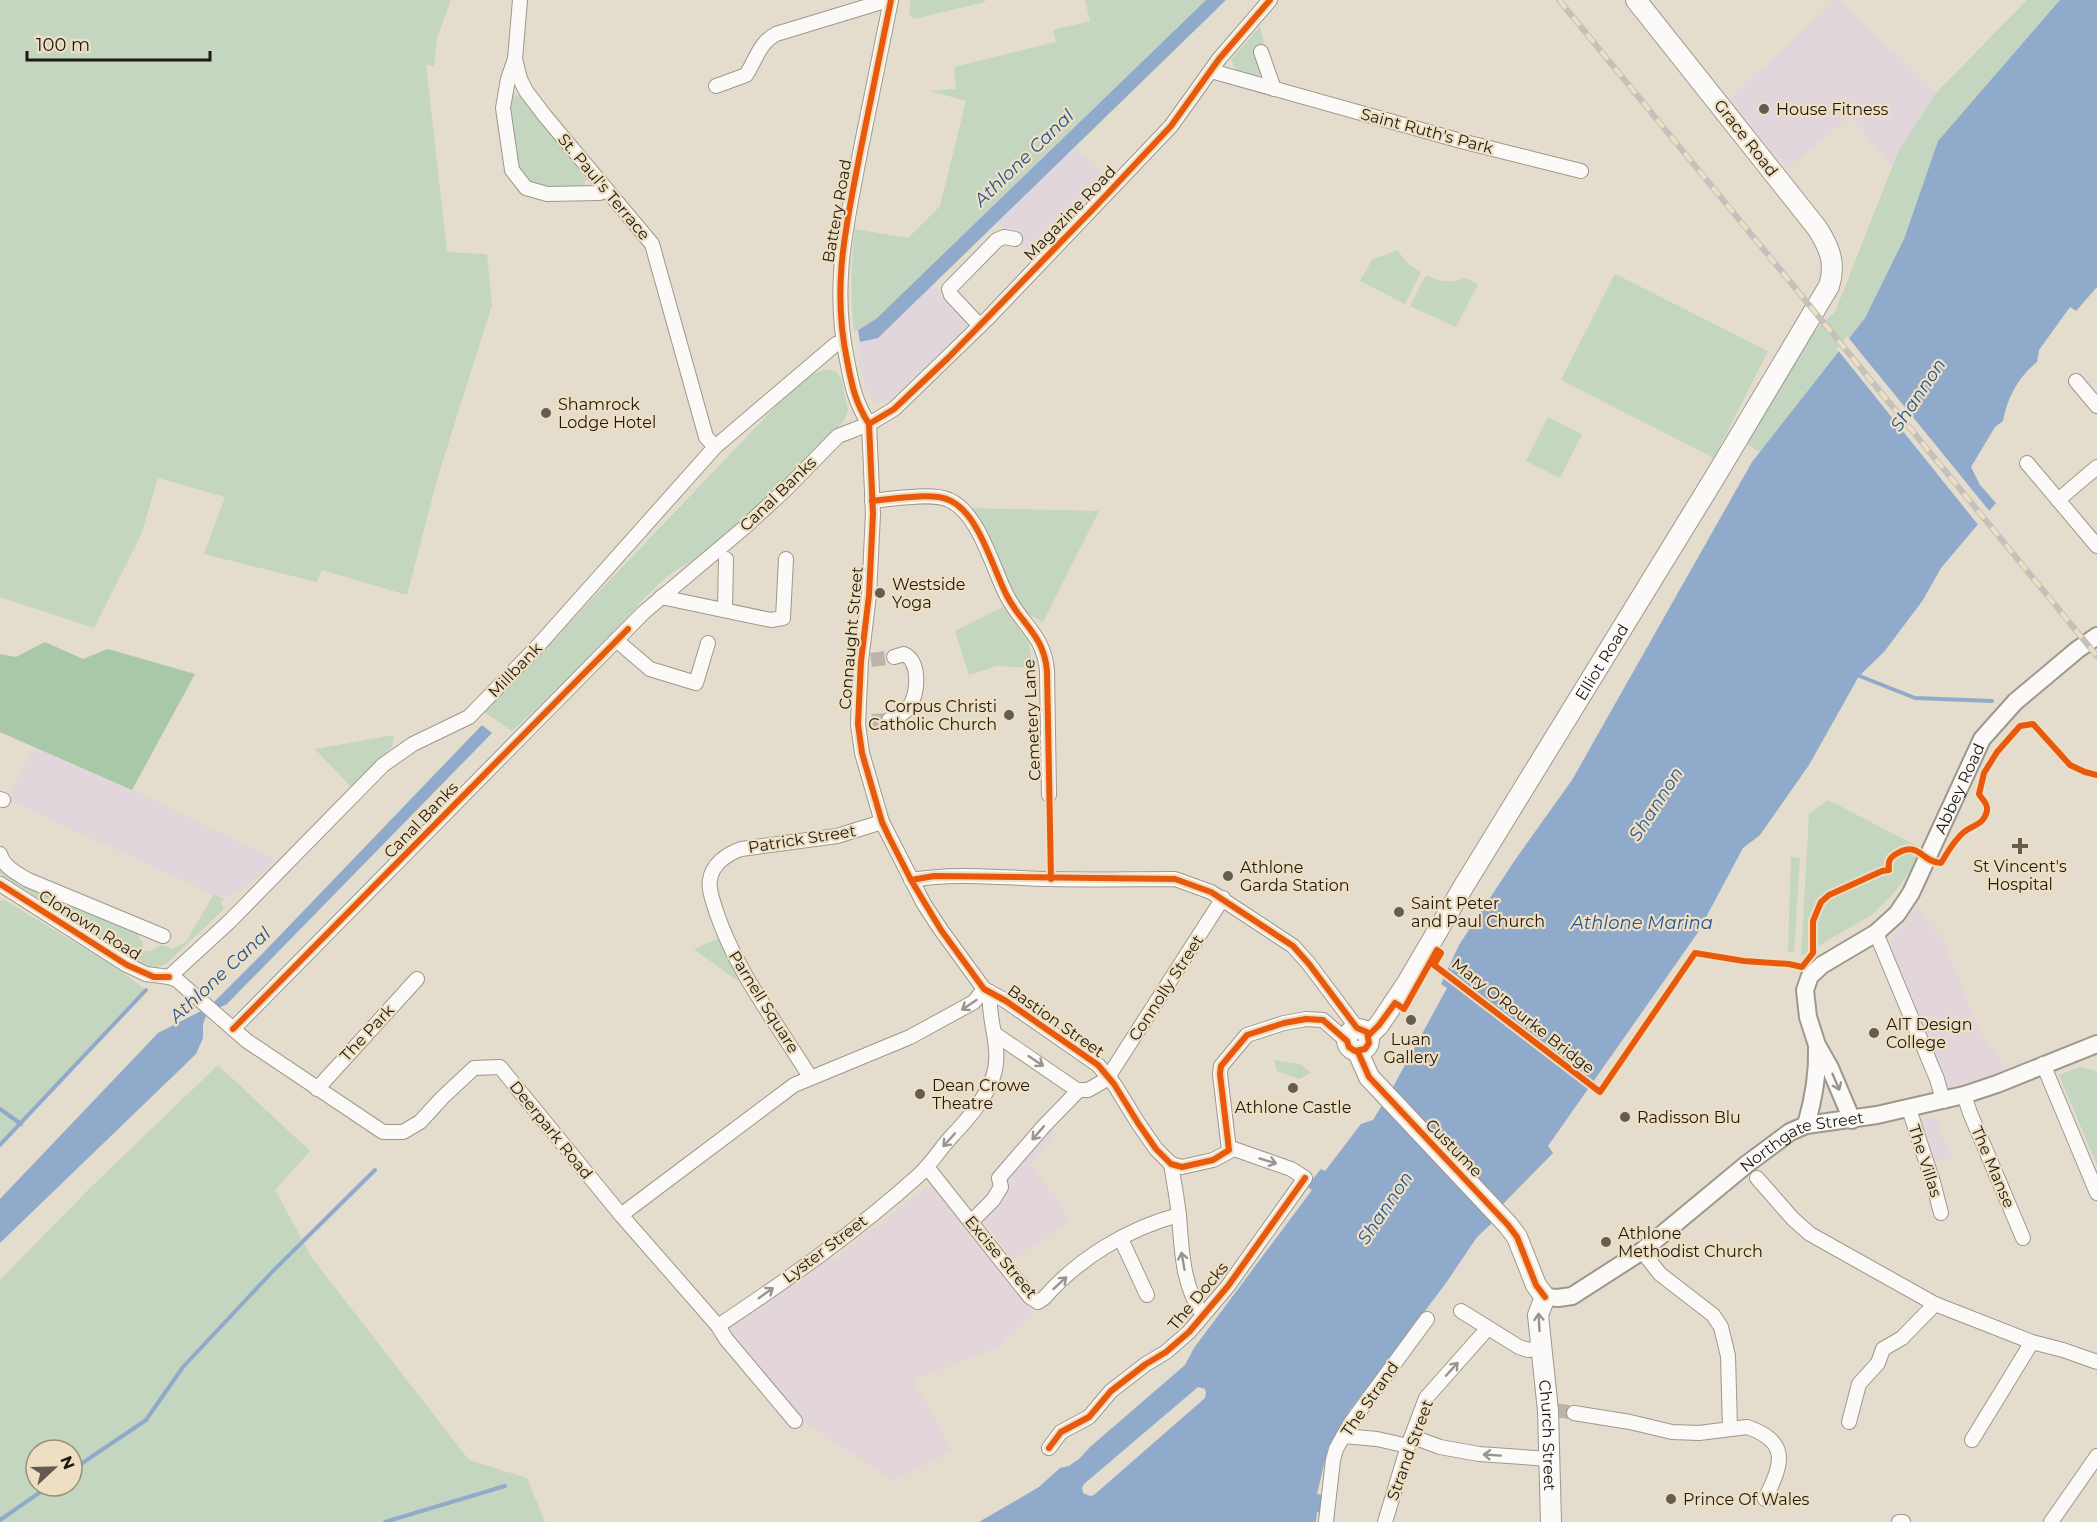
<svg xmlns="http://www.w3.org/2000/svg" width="2097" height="1522" font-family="Montserrat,sans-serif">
<rect width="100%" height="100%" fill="#e4dccd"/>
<g fill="#e0d6db">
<polygon points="1835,0 1839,0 1936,93 1899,150 1892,167 1850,116 1787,169 1730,99"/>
<polygon points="1075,146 1113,183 1036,259 998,222"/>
<polygon points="933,285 971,322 889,401 876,404 870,398 865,388 857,351 860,342 878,338"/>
<polygon points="34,747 132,790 276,860 249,884 224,899 8,800"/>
<polygon points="1933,1118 1936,1118 1952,1157 1930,1164 1916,1121"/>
</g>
<g fill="#e2d6da">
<polygon points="1918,906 1933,930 1936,930 1943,940 1988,1049 1996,1048 2005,1070 1947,1089 1889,942"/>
<polygon points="1048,1127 1056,1135 1030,1164 1061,1203 1059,1205 1070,1221 1013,1260 981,1218 1002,1179"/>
<polygon points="931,1186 938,1190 1035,1313 998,1347 913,1380 953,1451 893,1481 807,1424 732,1340 729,1331 734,1326 829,1259 833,1261 924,1189"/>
</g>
<g fill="#c4d6bf" fill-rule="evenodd">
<polygon points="0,0 451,0 437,38 434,66 426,65 447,252 487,254 492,305 438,476 407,595 322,570 317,582 204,554 225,497 158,478 141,535 94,628 0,597"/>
<polygon points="911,0 985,0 985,2 914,19 909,14"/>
<path d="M1085,0H1206L876,319L854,332C850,297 851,264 855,229L908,238L940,206L966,101L930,91L956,89L954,67L1056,42L1053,30L1090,21Z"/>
<polygon points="2027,0 2060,0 1938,141 1904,239 1865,318 1760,452 1745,443 1815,330 1835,312 1899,150 1936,93"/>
<polygon points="1260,26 1265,47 1265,74 1255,76 1236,70 1231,60"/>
<polygon points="514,94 521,97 586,179 584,185 573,188 532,184 520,173 516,158 510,97"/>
<polygon points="1397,250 1408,264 1421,272 1405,304 1360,281 1372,260"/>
<polygon points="1615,274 1768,351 1714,458 1561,380"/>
<path d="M1426,275C1439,282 1452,284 1465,278L1478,284L1456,327L1410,306Z"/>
<path d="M826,369L837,372L842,381L848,411L843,422L762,504L699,559C665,569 640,605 615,630C582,665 548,699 512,731L484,712L779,403L810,376Z"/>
<polygon points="1548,417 1582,434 1560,478 1526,461"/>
<polygon points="968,508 1099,511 1043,622 1022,611"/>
<polygon points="1003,607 1028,640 1033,668 997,666 969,675 955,631"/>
<polygon points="394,735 392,747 351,787 315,749"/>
<polygon points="1828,800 1925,850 1895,892 1873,914 1801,956 1809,814"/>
<polygon points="1791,857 1800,858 1794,952 1788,952"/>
<path d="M0,864L137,933L143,943L142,950C152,954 154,947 163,945L172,949L186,942L214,894L224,899L221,902L224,909L167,963C157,970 147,965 137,961L0,874Z"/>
<polygon points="4,900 116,967 146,990 0,1145 0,901"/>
<polygon points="719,938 739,982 694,949"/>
<polygon points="1274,1060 1300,1064 1311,1073 1299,1079 1277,1071"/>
<path d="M218,1065L310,1151L275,1190L312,1258L469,1460L527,1478L545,1522H0V1280L90,1188ZM36,1450H72V1486H36Z"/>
<polygon points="2080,1067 2097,1071 2097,1165 2059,1075"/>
</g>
<polygon fill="#a8c8a8" points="45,642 83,659 108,649 195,674 132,790 0,732 0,654 16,657"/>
<g fill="#90aacc">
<polygon points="1206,0 1226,0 878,338 860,342 858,330 876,319"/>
<path d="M2060,0H2097V287L2076,311L2070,307L2039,350L2037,362C2019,376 2007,398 2003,421L1995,427L1971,467L1980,485L1996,503L1941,568L1923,600L1884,652L1859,676L1809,765L1760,835L1743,848L1704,921L1702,928L1699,931L1548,1146L1553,1153L1503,1204L1491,1224L1477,1237L1446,1283L1350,1410L1328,1448L1317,1494L1323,1495L1321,1513L1317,1512L1316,1522H979L1039,1487L1060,1468L1069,1466L1079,1459L1090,1447L1185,1365L1194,1348L1312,1190L1307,1186L1321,1169L1325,1171L1361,1124L1373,1120L1393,1087L1447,988L1441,984L1459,945L1515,860L1572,780L1752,462L1865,318L1904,239L1938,141Z"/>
<polygon points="482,725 492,733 227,1004 215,1010 210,1006 264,952"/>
<polygon points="201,1011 206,1016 203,1024 203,1038 196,1054 0,1243 0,1199 158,1033"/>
</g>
<g fill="#e4dccd">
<polygon points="1847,336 1991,513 1979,526 1837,349"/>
<polygon points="1445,968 1595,1083 1591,1089 1442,976"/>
<polygon points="1198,1387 1205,1389 1206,1393 1205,1398 1094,1495 1090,1496 1083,1493 1082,1488 1084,1484"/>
</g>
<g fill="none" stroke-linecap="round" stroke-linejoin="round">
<g stroke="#90aacc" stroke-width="4">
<polyline points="1857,675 1915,698 1992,701"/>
<polyline points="0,1109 21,1124"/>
<polyline points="0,1145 146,990"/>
<polyline points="72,1470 146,1420 183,1367 272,1272 375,1170"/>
<polyline points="0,1520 49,1486"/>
<polyline points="385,1522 505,1486"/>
</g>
<g stroke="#bcb5a7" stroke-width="14" stroke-dasharray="14 7" stroke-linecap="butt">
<polyline points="871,660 894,657"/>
<polyline points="872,721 889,720"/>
<polyline points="1555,1410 1574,1413"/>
</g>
<g stroke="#9e988c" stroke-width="16">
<g id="minor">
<polyline points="520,0 515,59 520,79 526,91 545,116 652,244 706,437 715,447"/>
<polyline points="1261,52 1274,89"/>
<polyline points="515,59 508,79 503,108 512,170 526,188 547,194 600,193 606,189"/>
<polyline points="1211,71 1461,141 1581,171"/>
<path d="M716,86L746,75C756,60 759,43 776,34L888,0"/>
<polyline points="980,326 951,295 949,289 997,240 1004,237 1015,239"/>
<polyline points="2076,381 2097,406"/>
<polyline points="869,424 873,514 869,595 861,661 858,724 862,753 882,822 924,904 941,930 984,989 1006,1001 1098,1065 1114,1084 1138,1123 1156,1149 1171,1164"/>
<path d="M869,424C855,402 852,386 847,360C831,284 847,222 861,148C871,99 881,49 891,0"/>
<polyline points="2027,463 2097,546"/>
<polyline points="2058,500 2097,467"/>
<path d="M872,501C891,499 933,492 949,500C979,513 992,567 1007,596C1022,625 1044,635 1047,671L1049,795"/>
<polyline points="661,597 771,620 783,618 786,559"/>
<polyline points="725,610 726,559"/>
<polyline points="616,640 650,669 696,683 708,643"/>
<path d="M889,720C896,718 904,714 909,707C918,694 921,662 904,654L894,657"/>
<polyline points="0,799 3,800"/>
<path d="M0,854C4,867 16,873 28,880L163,936"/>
<path d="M911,880C957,872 1004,878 1050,879C1091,880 1133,879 1175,879L1211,892L1293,946L1309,964L1357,1028"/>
<polyline points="0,884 127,965 146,974 169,977 177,980 247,1041 383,1132 403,1132 420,1122 442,1098 474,1068 500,1067 621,1215 718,1326 726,1339 795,1421"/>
<polyline points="1876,933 1937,1079 1943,1101"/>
<polyline points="169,977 230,921 383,765 413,744 469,717 536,648 715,447 836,344 843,342"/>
<polyline points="233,1029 643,613 745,527 785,490 838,436 869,424 894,409 989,317 1171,126 1219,59 1270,0"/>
<polyline points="995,1034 1077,1090 1088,1090 1109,1078"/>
<polyline points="2043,1064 2097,1193"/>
<path d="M810,1077C777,1023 736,972 716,911C713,901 708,889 710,880C712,864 727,854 741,849L837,836L882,822"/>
<polyline points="1109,1078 1112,1071 1223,898"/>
<polyline points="317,1089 417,979"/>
<polyline points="1964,1095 1970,1113 2023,1238"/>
<polyline points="1909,1109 1933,1182 1941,1213"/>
<polyline points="1229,1150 1220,1074 1221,1066 1247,1035 1284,1023 1306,1019 1323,1020 1347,1041"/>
<path d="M1171,1164C1174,1182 1177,1198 1179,1216C1182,1251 1182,1285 1203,1315"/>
<path d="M927,1167L1030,1297L1038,1302L1044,1298C1078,1259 1128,1228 1179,1215"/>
<polyline points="1757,1178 1793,1219 1810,1234 1935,1304 2032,1342 2063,1350 2097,1362"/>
<polyline points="621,1215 794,1085 910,1037 974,1002 984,989"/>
<polyline points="971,1222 993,1200 1001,1187 999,1178 1044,1126 1076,1093 1077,1090"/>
<polyline points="1121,1239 1147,1295"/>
<polyline points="1642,1251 1660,1274 1713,1315 1721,1327 1728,1356 1730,1428"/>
<polyline points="1461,1311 1519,1347 1528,1350 1541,1348"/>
<path d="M718,1326C787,1280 857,1231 919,1175C931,1164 940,1149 951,1137C967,1120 985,1100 993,1077C1003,1048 987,1021 990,992"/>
<path d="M1574,1413L1630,1422L1672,1432L1699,1433L1747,1427C1792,1442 1781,1466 1765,1499"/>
<polyline points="1849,1422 1859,1384 1878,1363 1883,1349 1902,1338 1935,1304"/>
<polyline points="1343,1436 1377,1439 1408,1446"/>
<polyline points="1413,1437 1440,1447 1479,1454 1550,1459"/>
<polyline points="1972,1440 2032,1342"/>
<polyline points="1049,1448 1061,1432 1089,1417 1111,1391 1146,1364 1166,1352 1189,1332 1228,1286 1305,1178 1291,1169 1234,1149 1213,1160 1182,1167 1171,1164"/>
<polyline points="1326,1522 1333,1460 1336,1449 1350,1424 1427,1319"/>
<polyline points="1385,1522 1408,1446 1426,1398 1488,1328"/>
<polyline points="1899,1522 1903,1522"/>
<polyline points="2051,1522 2097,1456"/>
</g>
</g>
<g stroke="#9e988c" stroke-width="20">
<g id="tertiary">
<path id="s1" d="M1852,1120L1830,1068L1817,1045L1808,1017L1805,990L1810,976L1822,965L1876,933L1897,914L1911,893L1982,739L2015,702L2077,650L2097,636"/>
<path d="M1806,1125C1814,1098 1818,1075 1817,1047"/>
<path id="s2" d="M1545,1297L1558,1298L1572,1296L1642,1251L1747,1164L1790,1132L1806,1125L1877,1115L1964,1095L1997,1084L2097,1044"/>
</g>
</g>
<g stroke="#9e988c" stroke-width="22">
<g id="secondary">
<circle cx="1358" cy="1040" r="11"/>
<path id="s3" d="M1369,1035L1379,1025L1407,983L1465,884L1715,477L1829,286C1836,264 1830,248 1817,228L1636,0"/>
<path id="s4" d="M1358,1052L1369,1077L1508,1225L1517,1237L1536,1285L1545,1297L1538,1315L1548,1411L1551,1522"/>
</g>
</g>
<use href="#minor" stroke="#fbfaf8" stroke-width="14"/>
<use href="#tertiary" stroke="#fbfaf8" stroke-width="16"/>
<use href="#secondary" stroke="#fbfaf8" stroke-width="20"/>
<g stroke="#c4c1bd" stroke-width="6">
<polyline id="rail" points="1559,0 2097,656"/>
</g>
<use href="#rail" stroke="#eedfc3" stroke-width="4" stroke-dasharray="11" stroke-linecap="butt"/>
<g stroke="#eedfc3" stroke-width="10">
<g id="cycleway">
<polyline points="869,424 873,514 869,595 861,661 858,724 862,753 882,822 889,837 911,880 941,930 984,989 1006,1001 1098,1065 1114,1084 1138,1123 1156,1149 1171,1164 1182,1167 1213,1160 1229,1150 1220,1074 1221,1066 1247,1035 1284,1023 1306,1019 1323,1020 1347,1041 1349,1047 1355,1051 1365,1049 1369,1043 1367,1032 1357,1028 1309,964 1293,946 1211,892 1175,879 934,876 911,880"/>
<polyline points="869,424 894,409 948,358 1095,207 1171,126 1219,59 1270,0"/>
<path d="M869,424C855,402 852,386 847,360C831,284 847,222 861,148C871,99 881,49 891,0"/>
<path d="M872,501C891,499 933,492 949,500C979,513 992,567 1007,596C1022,625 1044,635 1047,671L1051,879"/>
<polyline points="0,884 127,965 154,977 169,977"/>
<polyline points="233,1029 628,629"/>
<path d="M1369,1035L1379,1025L1395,1003L1404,1009L1437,950L1441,953L1434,965L1600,1092L1695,953L1744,961L1789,964L1802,967L1813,953V921L1821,902L1829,895L1882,871L1889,870C1888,862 1889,858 1896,854C1920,840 1920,862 1941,863C1947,853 1954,840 1964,832C1973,825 1985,824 1987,810C1988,803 1982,800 1979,794L1984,773L1997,752L2020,726L2033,724L2070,765L2085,772L2097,775"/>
<polyline points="1358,1052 1369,1077 1508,1225 1517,1237 1536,1285 1545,1297"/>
<polyline points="1049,1448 1061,1432 1089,1417 1111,1391 1146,1364 1166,1352 1189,1332 1228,1286 1305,1178"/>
</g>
</g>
<use href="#cycleway" stroke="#e8590c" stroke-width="6"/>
</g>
<defs><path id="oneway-shaft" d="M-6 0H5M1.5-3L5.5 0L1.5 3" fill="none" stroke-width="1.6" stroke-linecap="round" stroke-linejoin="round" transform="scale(1.5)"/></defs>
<g stroke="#98958f">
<use href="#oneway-shaft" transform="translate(969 1005) rotate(146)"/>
<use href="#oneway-shaft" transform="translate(1036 1061) rotate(34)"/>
<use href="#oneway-shaft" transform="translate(1836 1082) rotate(67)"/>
<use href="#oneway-shaft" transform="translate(1038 1133) rotate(131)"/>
<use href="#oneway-shaft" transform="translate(949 1140) rotate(132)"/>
<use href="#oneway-shaft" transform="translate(1268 1161) rotate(17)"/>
<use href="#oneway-shaft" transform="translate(1183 1261) rotate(-100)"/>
<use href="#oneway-shaft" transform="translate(1060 1283) rotate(-42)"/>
<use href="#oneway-shaft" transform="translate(766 1293) rotate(-35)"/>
<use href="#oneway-shaft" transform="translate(1539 1322) rotate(-93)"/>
<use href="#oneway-shaft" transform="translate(1452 1369) rotate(-48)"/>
<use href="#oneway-shaft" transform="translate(1492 1455) rotate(-176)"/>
</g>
<g fill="#635d51" stroke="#eedfc3" stroke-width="2">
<circle cx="1764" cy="109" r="6"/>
<circle cx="546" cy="413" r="6"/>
<circle cx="880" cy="593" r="6"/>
<circle cx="1009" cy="715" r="6"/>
<path d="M2017 837h6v6h6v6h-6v6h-6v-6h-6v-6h6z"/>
<circle cx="1228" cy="876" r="6"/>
<circle cx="1399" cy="912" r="6"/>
<circle cx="1411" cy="1020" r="6"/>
<circle cx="1874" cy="1033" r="6"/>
<circle cx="1293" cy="1088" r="6"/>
<circle cx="920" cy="1094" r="6"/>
<circle cx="1625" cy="1117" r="6"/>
<circle cx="1606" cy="1242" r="6"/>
<circle cx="1671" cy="1499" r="6"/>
</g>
<g text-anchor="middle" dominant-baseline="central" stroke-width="4.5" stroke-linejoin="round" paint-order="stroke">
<g font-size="16" fill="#1e190e" stroke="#eedfc3" text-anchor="start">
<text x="1776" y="109">House Fitness</text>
<text x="558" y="404">Shamrock<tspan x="558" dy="18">Lodge Hotel</tspan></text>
<text x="892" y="584">Westside<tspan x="892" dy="18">Yoga</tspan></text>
<text x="997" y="706" text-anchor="end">Corpus Christi<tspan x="997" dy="18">Catholic Church</tspan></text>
<text x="2020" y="866" text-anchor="middle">St Vincent's<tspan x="2020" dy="18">Hospital</tspan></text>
<text x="1240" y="867">Athlone<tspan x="1240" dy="18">Garda Station</tspan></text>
<text x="1411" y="903">Saint Peter<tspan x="1411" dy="18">and Paul Church</tspan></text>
<text x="1886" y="1024">AIT Design<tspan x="1886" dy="18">College</tspan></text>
<text x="1411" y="1039" text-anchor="middle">Luan<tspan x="1411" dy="18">Gallery</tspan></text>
<text x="932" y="1085">Dean Crowe<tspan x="932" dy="18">Theatre</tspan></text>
<text x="1293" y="1107" text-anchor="middle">Athlone Castle</text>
<text x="1637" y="1117">Radisson Blu</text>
<text x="1618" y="1233">Athlone<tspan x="1618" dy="18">Methodist Church</tspan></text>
<text x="1683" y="1499">Prince Of Wales</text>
</g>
<g font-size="16" fill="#1e190e" stroke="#eedfc3">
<text transform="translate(1427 131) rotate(15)">Saint Ruth's Park</text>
<text transform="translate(1746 138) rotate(52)">Grace Road</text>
<text transform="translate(604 187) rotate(50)">St. Paul's Terrace</text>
<text transform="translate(837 211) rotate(-80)">Battery Road</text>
<text transform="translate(1070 213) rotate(-46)">Magazine Road</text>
<text transform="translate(778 494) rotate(-44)">Canal Banks</text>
<text transform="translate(851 638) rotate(-85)">Connaught Street</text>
<text stroke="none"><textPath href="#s3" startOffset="440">Elliot Road</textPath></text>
<text transform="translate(515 670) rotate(-46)">Millbank</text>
<text transform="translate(1032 720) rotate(-93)">Cemetery Lane</text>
<text stroke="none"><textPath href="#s1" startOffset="402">Abbey Road</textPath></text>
<text transform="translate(421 820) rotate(-46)">Canal Banks</text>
<text transform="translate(802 839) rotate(-9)">Patrick Street</text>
<text transform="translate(90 925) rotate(32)">Clonown Road</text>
<text transform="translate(1166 988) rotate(-57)">Connolly Street</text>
<text transform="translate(764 1002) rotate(58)">Parnell Square</text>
<text transform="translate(1523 1016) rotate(38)">Mary O'Rourke Bridge</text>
<text transform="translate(1056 1021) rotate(35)">Bastion Street</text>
<text transform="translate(367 1033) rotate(-47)">The Park</text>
<text transform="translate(551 1130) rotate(51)">Deerpark Road</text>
<text stroke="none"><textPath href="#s2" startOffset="308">Northgate Street</textPath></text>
<text transform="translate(1454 1148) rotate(46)">Custume</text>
<text transform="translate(1925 1161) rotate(72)">The Villas</text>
<text transform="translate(1993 1167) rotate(67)">The Manse</text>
<text transform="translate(825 1249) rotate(-37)">Lyster Street</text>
<text transform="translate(1001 1257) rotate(50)">Excise Street</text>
<text transform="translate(1198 1296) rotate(-50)">The Docks</text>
<text transform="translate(1370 1399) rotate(-55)">The Strand</text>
<text stroke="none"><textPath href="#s4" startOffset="452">Church Street</textPath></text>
<text transform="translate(1410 1450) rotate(-70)">Strand Street</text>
</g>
<g font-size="18" font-style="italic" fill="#1f5597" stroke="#eedfc3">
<text transform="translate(1024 158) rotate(-44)">Athlone Canal</text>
<text transform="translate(1918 395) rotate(-56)">Shannon</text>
<text transform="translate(1656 804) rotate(-57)">Shannon</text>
<text x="1642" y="923">Athlone Marina</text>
<text transform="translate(220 975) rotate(-43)">Athlone Canal</text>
<text transform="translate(1385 1208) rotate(-56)">Shannon</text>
</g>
</g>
<g transform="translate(54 1468) rotate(68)"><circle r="28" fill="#eedfc3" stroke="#9b907b" stroke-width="1.5"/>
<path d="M0-4.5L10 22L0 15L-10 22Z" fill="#635d51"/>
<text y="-9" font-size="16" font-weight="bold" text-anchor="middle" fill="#1e190e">N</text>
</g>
<path d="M27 51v9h183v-9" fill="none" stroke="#1e190e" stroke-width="3"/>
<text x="36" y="51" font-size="18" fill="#1e190e" stroke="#eedfc3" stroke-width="4.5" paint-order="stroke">100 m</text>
</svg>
